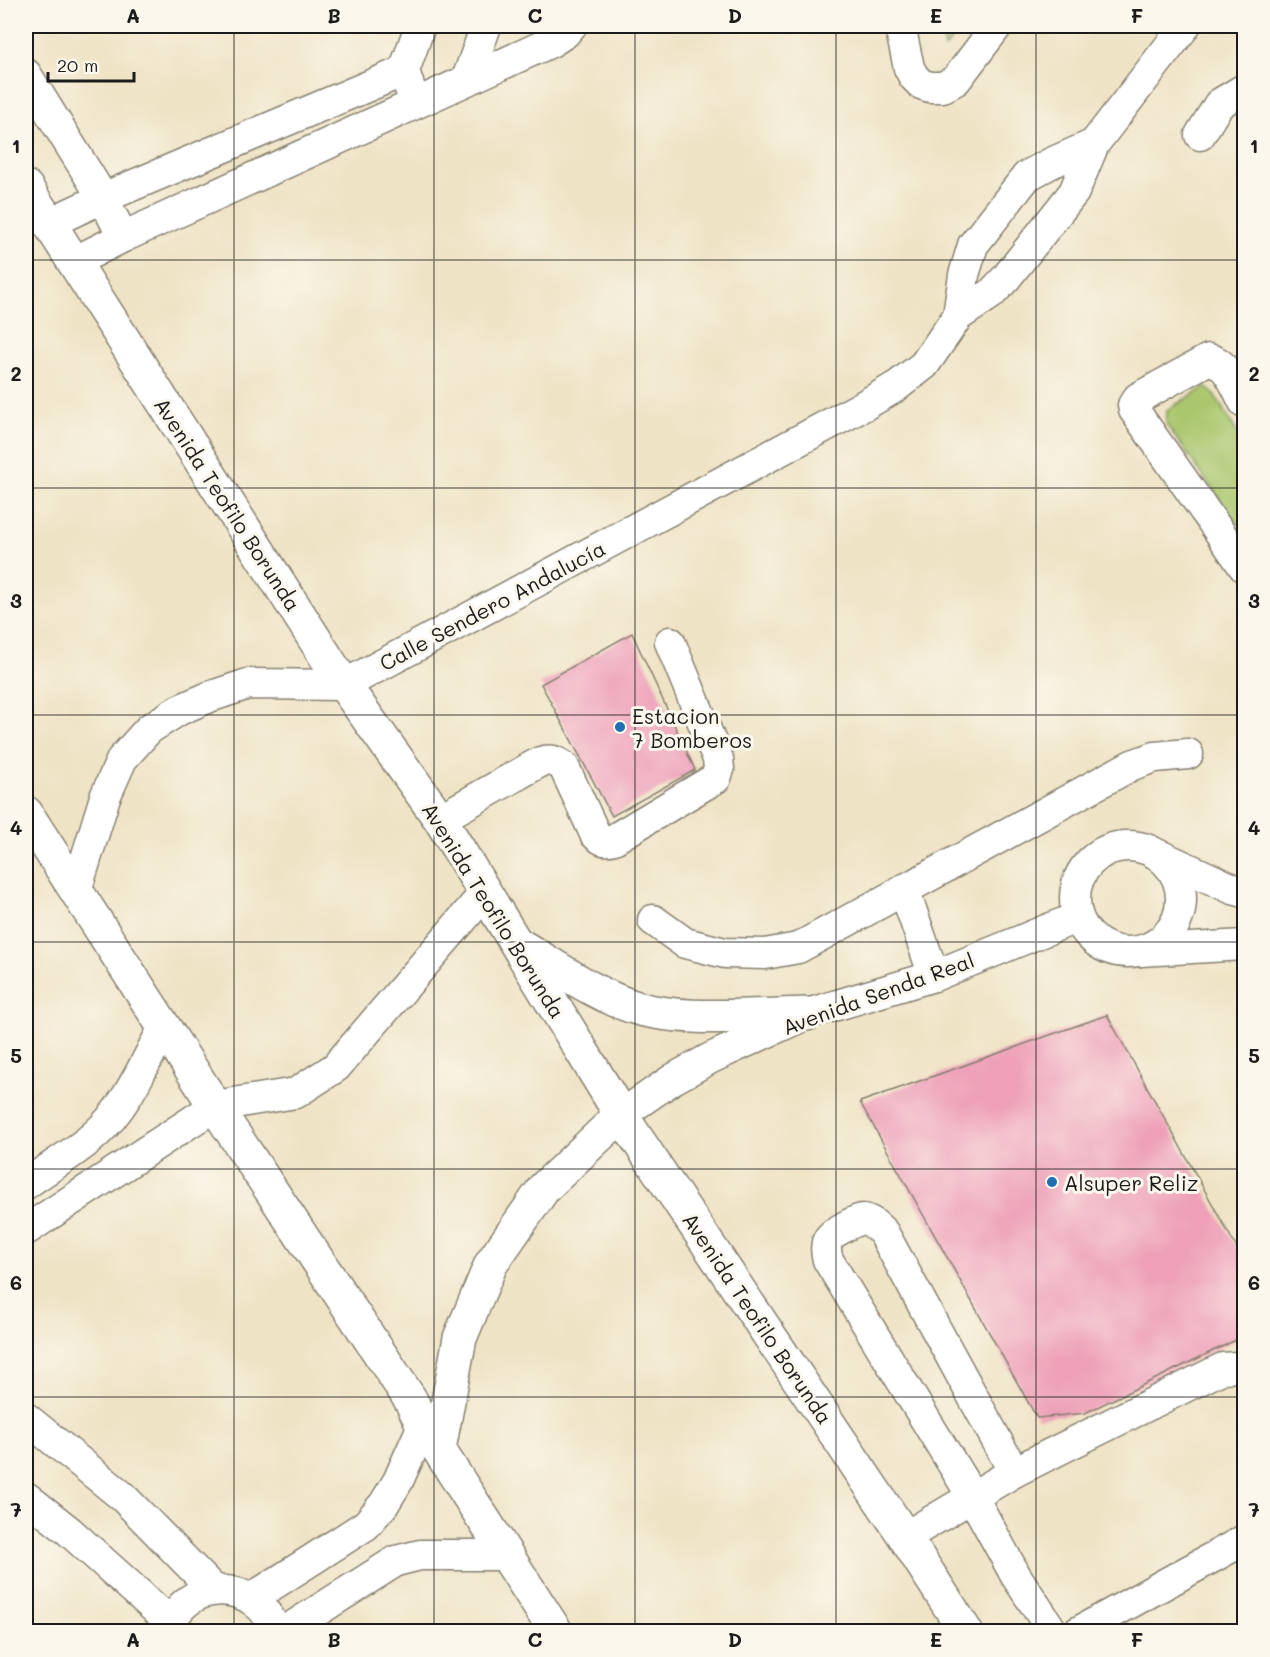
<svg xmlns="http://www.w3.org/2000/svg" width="1270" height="1657" font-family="Mali,sans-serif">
<rect width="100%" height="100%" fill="#fbf7ec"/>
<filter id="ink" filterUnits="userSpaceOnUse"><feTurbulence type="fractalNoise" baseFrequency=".0167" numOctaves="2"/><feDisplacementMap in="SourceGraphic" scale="12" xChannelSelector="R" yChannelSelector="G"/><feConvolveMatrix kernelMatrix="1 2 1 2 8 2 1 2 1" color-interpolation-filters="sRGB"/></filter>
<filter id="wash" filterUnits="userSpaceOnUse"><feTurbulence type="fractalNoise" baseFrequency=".008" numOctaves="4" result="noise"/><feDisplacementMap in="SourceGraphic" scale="24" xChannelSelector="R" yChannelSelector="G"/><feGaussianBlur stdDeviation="1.35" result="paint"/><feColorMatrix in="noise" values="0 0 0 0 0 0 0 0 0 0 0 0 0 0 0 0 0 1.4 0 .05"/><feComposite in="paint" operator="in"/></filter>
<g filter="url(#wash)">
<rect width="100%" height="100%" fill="#efe3c5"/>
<g fill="#aac76e" stroke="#637245" stroke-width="1.5">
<polygon points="940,26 963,26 945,48"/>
<polygon points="1205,387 1214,394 1244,444 1244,533 1166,424 1167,410"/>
</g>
<g id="blocks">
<g fill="#eea0b8">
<polygon points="632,633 695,770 612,816 541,684"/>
<polygon points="1107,1015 1244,1261 1244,1336 1085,1413 1037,1418 860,1102"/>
</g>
</g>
</g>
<g filter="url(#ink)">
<use href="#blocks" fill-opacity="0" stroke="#868070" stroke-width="1.5"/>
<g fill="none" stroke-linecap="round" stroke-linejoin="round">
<g stroke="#868070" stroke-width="33">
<g id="minor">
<polyline points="900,26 909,68 914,77 921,84 930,87 943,87 956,80 997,26"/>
<polyline points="26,74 103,198 123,237"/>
<polyline points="467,79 486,26"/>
<polyline points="410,89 404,71 420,26"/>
<polyline points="1200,135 1219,104 1244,89"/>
<polyline points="49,223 103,198 404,71"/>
<polyline points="74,262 123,237 551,42 565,33 571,26"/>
<polyline points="958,316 964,275 973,245 1027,176 1051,163 1094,144"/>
<path d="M1244,402C1236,387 1228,363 1209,359L1138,398L1133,405L1134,410L1244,567"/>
<path d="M440,819L540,762C550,759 555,760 564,767L595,834C601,840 605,842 614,839L716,778L719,769L718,759L670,642"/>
<circle cx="1128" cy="899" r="53"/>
<polyline points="1159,855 1233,889 1244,892"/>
<polyline points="904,889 934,976"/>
<polyline points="76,891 105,797 122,759 149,729 179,710 209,697 248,684 344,685 863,406 897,386 924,365 958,316 991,294 1006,278 1074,192 1094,144 1185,26"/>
<polyline points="653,920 685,943 725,953 765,954 798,948 1132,765 1155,757 1188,754"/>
<polyline points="1140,951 1244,945"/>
<polyline points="621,1115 673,1079 711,1058 807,1014 934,976 1078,917"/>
<path d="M26,1184C48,1168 78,1151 97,1133C128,1105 144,1063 164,1028"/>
<polyline points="26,1230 215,1106 296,1093 336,1067 485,893"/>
<polyline points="26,1418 123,1497 214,1590"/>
<polyline points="1014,1472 1223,1368 1237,1367 1244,1370"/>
<polyline points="26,1497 69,1531 170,1622"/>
<path d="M905,1537L1014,1472L883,1232C877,1227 871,1220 863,1219C857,1219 834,1232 830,1237C824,1244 826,1253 828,1260L972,1496L1016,1576L1053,1632"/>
<polyline points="252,1598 366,1525 384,1504 398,1481 423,1425"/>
<path d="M167,1632C184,1576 257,1577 276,1632"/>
<polyline points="284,1632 396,1561 420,1555 507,1555"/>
<polyline points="1078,1632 1244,1540"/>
</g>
</g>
<g stroke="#868070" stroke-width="36">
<g id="major">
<polyline points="26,187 344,685 440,819 621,1115 905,1537 966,1632"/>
<polyline points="26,813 215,1106 410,1399 423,1425 556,1632"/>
<path d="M519,945C556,966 596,996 637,1008C685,1022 756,1015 807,1014"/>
<polyline points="439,1449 460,1338 491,1264 544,1188 621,1115"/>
</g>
</g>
<use href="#minor" stroke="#fff" stroke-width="30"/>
<use href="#major" stroke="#fff" stroke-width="33"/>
</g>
</g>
<path fill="none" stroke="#1c1c1c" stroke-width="1.5" stroke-opacity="0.55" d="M234,26V1632M434,26V1632M635,26V1632M836,26V1632M1036,26V1632M26,260H1244M26,488H1244M26,715H1244M26,942H1244M26,1169H1244M26,1397H1244"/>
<g fill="#1f6fb2" stroke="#fbf7ec" stroke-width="2">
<circle cx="620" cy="727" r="6"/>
<circle cx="1052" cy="1182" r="6"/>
</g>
<g text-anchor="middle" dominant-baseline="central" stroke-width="6" stroke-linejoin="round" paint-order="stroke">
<g font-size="21" fill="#1c1c1c" stroke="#fbf7ec">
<text transform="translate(228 504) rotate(57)">Avenida Teofilo Borunda</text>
<text transform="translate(492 605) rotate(-28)">Calle Sendero Andalucía</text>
<text transform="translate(494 910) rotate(58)">Avenida Teofilo Borunda</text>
<text transform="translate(878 993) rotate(-20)">Avenida Senda Real</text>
<text transform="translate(758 1318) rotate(56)">Avenida Teofilo Borunda</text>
</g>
<g font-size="21" fill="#1c1c1c" stroke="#fbf7ec" text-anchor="start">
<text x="632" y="715">Estacion<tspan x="632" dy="24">7 Bomberos</tspan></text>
<text x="1064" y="1182">Alsuper Reliz</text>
</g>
</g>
<rect width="1270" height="1657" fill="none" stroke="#fbf7ec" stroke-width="66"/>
<path d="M48 72v9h86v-9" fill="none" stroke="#1c1c1c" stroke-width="3"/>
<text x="57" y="72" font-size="18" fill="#1c1c1c" stroke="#fbf7ec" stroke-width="4.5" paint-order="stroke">20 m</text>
<rect x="33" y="33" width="1204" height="1591" fill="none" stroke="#1c1c1c" stroke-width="2"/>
<g font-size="20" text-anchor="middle" font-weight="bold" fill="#1c1c1c">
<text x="133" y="23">A</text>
<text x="334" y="23">B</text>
<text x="535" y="23">C</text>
<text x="735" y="23">D</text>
<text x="936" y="23">E</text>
<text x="1137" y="23">F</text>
<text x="16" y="153">1</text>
<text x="1254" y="153">1</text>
<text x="16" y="381">2</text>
<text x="1254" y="381">2</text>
<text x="16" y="608">3</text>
<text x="1254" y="608">3</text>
<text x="16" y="835">4</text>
<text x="1254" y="835">4</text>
<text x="16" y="1063">5</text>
<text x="1254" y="1063">5</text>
<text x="16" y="1290">6</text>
<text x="1254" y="1290">6</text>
<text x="16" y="1517">7</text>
<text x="1254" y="1517">7</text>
<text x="133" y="1647">A</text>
<text x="334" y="1647">B</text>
<text x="535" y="1647">C</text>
<text x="735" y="1647">D</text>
<text x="936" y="1647">E</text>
<text x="1137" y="1647">F</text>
</g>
</svg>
